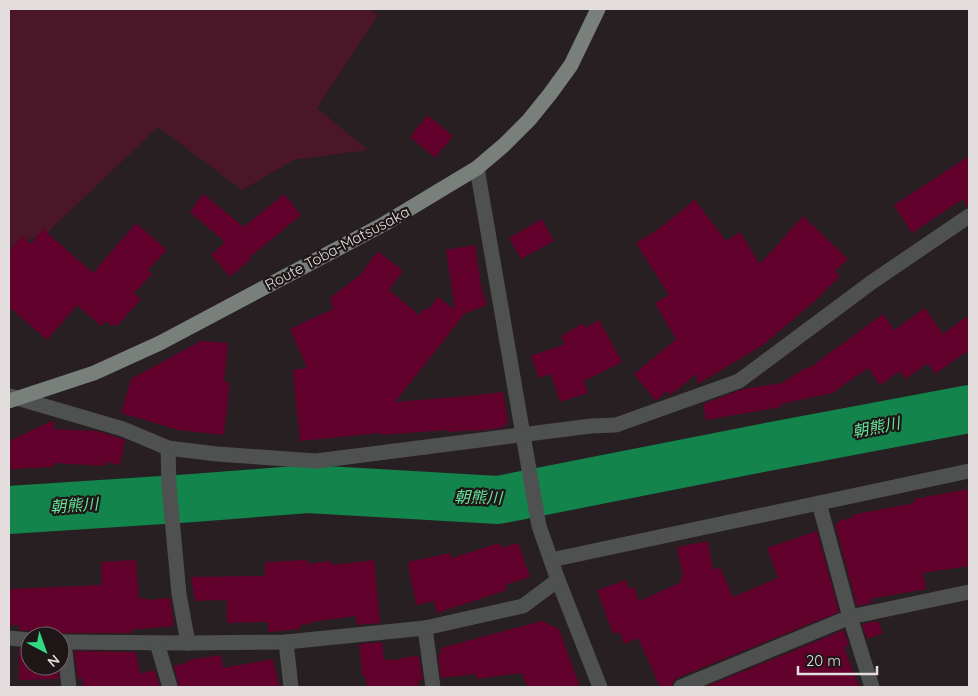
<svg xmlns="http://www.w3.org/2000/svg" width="978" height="696" font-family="Quicksand,'Noto Sans JP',sans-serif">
<rect width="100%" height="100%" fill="#271f21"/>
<polygon fill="#4b1728" points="9,9 369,9 378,15 317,108 368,150 294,160 242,190 158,127 47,233 9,247"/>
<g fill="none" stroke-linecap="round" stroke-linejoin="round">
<polyline stroke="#13844c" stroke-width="48" points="9,510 193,498 308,489 498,500 762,448 969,409"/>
</g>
<g fill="#62012c">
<polygon points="428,115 453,136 435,158 410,137"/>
<polygon points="969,156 969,207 967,207 963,199 912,233 894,205"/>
<polygon points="203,194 244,227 284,194 301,215 250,257 251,259 230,277 211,255 225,242 190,212"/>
<polygon points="695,200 726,241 740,232 760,264 803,216 848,259 835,271 840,276 815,301 763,345 698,384 696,374 671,395 667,391 656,401 634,374 676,339 655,303 669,295 636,243 657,230"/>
<polygon points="542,219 554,241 521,259 509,238"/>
<polygon points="136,223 167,250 148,270 152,274 134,293 141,299 118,325 110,325 106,321 101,326 77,305 47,340 9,307 9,251 22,236 31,244 43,229 93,273"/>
<polygon points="475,245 482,291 487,305 461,315 463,316 395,402 468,396 503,392 508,422 502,428 477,431 477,430 448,432 448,430 381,435 380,433 300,441 293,370 307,368 290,329 333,309 330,298 360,275 378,251 403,271 389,290 419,315 425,308 428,310 438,297 455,310 446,250"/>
<polygon points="925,308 943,334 969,315 969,350 935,374 928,363 905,379 900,371 880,385 868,368 835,391 836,392 832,393 781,404 781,407 706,420 703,404 743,389 782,383 807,367 808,369 883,314 894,330"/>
<polygon points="599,320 622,362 584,381 588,393 560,402 551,374 539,378 531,356 565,344 561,336 583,323 585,328"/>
<polygon points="201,341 228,343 224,382 230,382 224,435 178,430 121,413 131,379"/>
<polygon points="54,420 54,429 98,431 125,440 120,465 105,462 105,466 54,463 54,467 9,469 9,441"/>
<polygon points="969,489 969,566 923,573 926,589 870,599 872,603 857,606 835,524 838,523 838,521 852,518 852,515 914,503 914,499"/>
<polygon points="817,531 839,612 677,678 673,682 672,687 660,687 638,638 624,644 620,632 613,634 597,590 626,580 628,588 634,587 639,601 682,582 680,578 683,577 677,547 708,541 713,570 720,567 733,597 778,578 767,548"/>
<polygon points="500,543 501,548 518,543 530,577 505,585 507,590 437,613 434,601 416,605 408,562 450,553 451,558"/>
<polygon points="136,560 139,599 147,598 148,600 170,598 174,626 131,630 132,633 60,633 56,634 53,636 38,636 36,633 31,631 19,630 19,625 9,625 9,589 102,585 101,562"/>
<polygon points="307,560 307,564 331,561 332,565 374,560 380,623 357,625 356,616 311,622 311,624 300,625 300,629 268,632 268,622 227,623 227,600 195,601 191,577 265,576 265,562"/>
<polygon points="542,621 559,629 580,687 527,687 522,673 476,679 476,674 441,678 438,654 441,653 441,648"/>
<polygon points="878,621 883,633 867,639 862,624"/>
<polygon points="844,630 849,645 844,647 859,687 705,687"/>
<polygon points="382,642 384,660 394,659 394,661 407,657 419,656 423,681 418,680 419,687 367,687 365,675 362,676 359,644"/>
<polygon points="19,648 30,649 30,666 57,666 59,679 19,680"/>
<polygon points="74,651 136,652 140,674 155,670 160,687 83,687 82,678 78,679"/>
<polygon points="221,655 223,668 273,659 279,687 179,687 174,666 188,662 188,660"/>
</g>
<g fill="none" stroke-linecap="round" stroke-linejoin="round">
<g stroke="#4e514f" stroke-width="15">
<polyline points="477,168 523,435 539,526 558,580 600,687"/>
<polyline points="10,396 123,429 168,448 217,454 316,461 591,426 616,425 739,381 872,282 969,216"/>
<polyline points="168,448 169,486 179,594 188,643"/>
<polyline points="551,560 819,503"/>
<polyline points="425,628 433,687"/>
<polyline points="9,638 30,640"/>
<polyline points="60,642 188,643 286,642 425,628 523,606 558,580"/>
<polyline points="64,642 69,687"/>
<polyline points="286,642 291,687"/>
<polyline points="157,643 170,687"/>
<polyline points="681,687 850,617 969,592"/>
<polyline points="872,687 850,617 819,503 969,471"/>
</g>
<polyline stroke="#79807b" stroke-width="15" points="9,401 94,373 160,343 384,224 477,168 504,145 529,120 550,94 571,65 598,9"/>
</g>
<g text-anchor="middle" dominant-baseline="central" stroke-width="4.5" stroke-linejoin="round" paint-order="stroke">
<g font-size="15" fill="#e3ddde" stroke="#1e1617">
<text transform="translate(337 248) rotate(-28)">Route Toba-Matsusaka</text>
</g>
<g font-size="16" font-style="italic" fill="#63e498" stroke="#1e1617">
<text transform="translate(876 427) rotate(-11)">朝熊川</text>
<text transform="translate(478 497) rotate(1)">朝熊川</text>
<text transform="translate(74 505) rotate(-4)">朝熊川</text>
</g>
</g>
<rect width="978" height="696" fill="none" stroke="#e3ddde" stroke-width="20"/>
<g transform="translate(45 651) rotate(139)"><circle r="24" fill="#1e1617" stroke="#6d6667"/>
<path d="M0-4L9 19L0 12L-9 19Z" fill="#32d882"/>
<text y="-8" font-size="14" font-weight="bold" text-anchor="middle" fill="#e3ddde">N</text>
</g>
<path d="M798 666v8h79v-8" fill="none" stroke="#e3ddde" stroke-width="2.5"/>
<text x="806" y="666" font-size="15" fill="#e3ddde" stroke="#1e1617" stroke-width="4" paint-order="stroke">20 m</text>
</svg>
